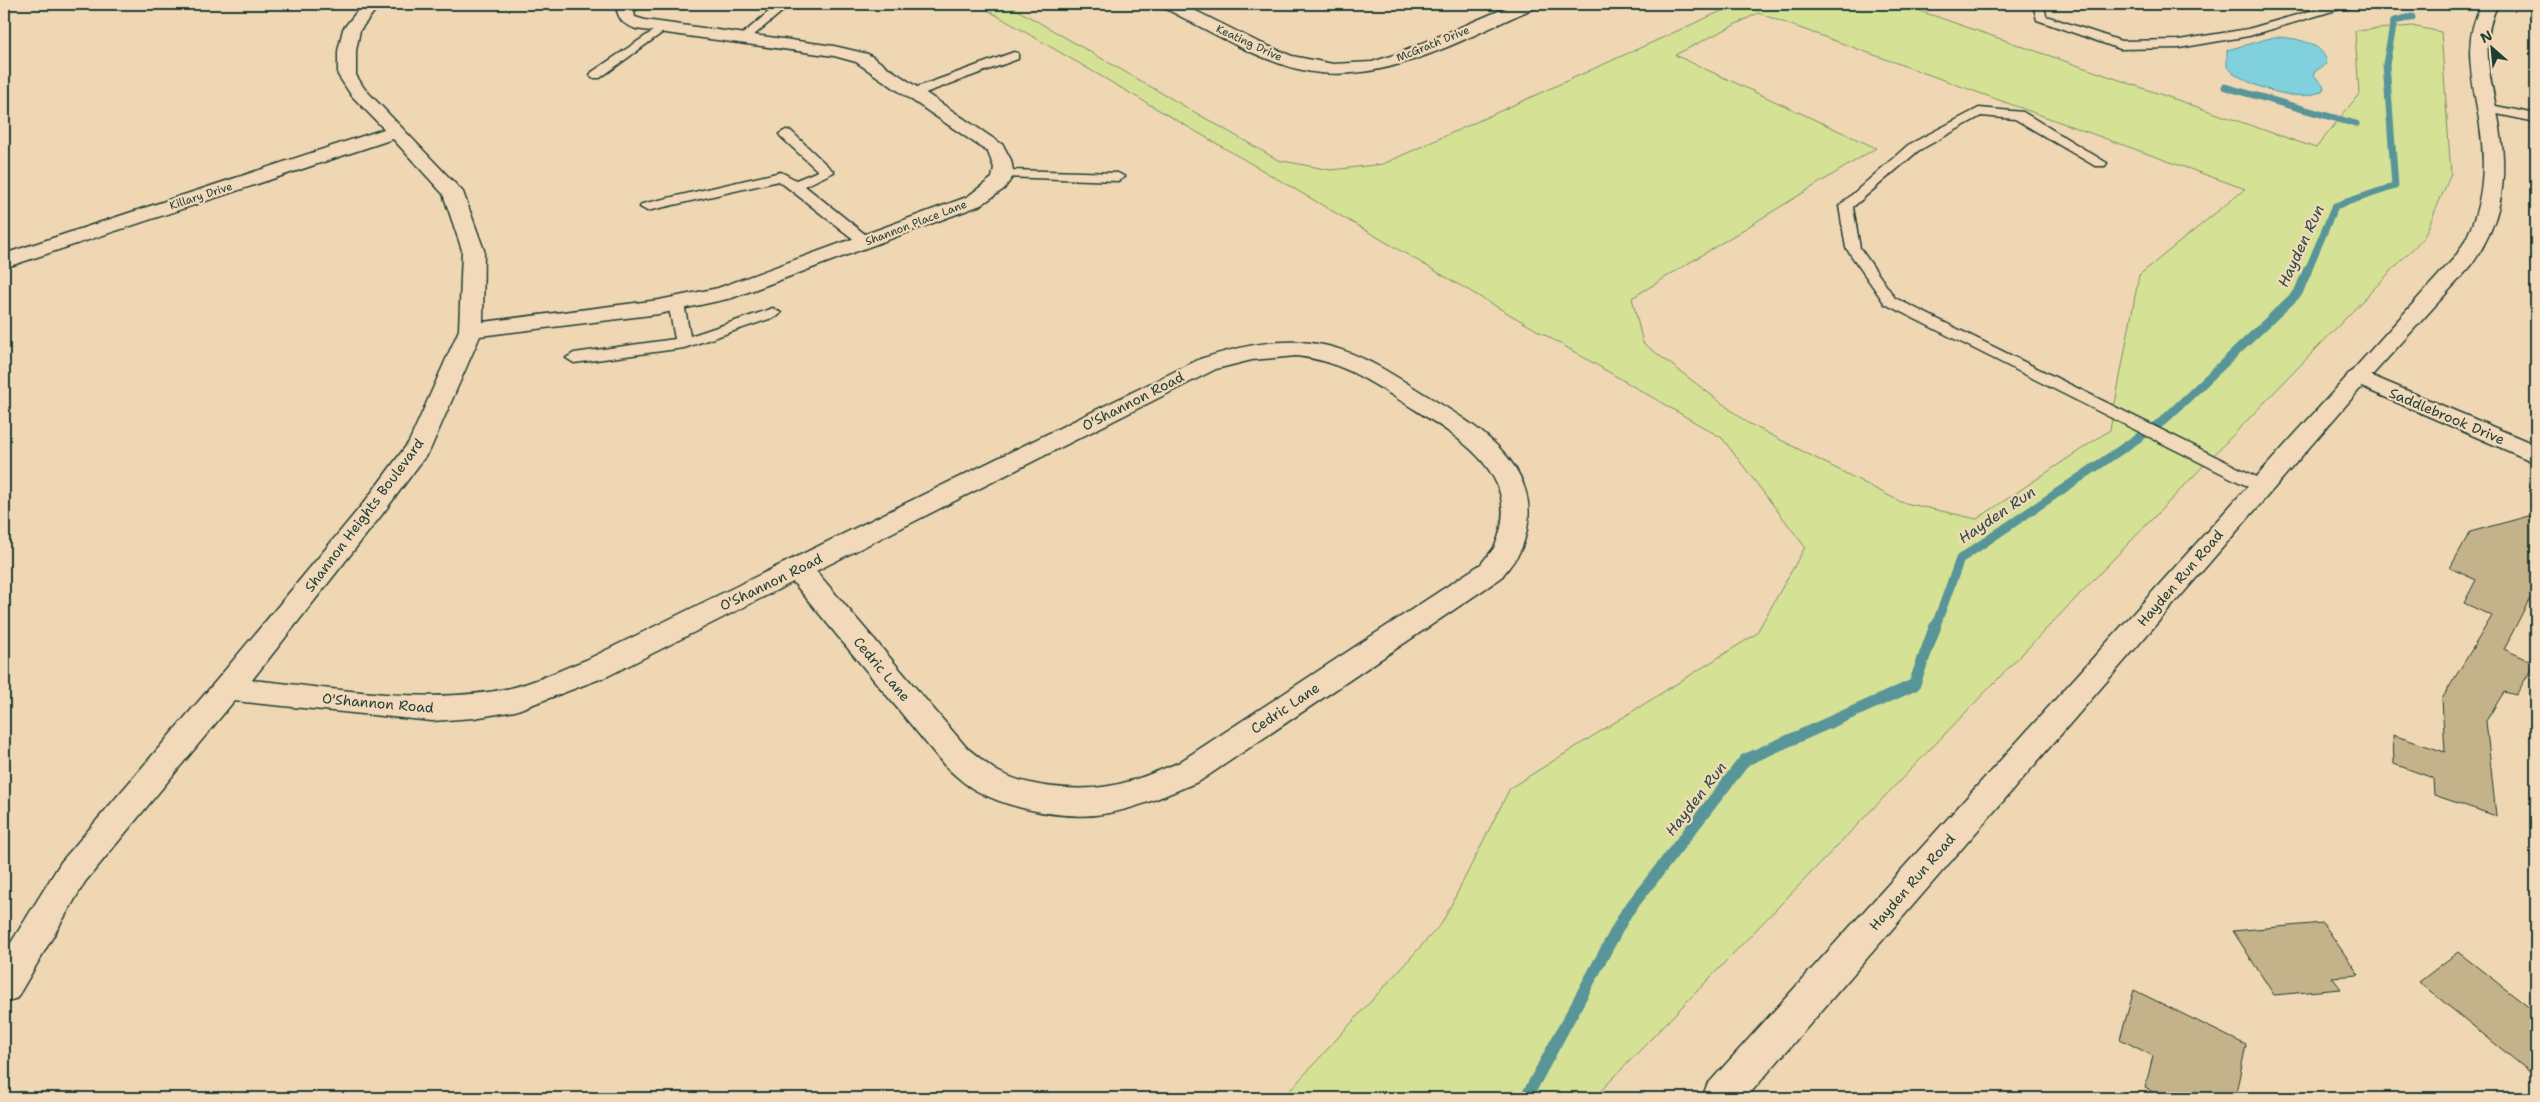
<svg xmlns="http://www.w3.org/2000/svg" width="2540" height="1102" font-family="'Shantell Sans',sans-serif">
<rect width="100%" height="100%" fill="#f0d7b4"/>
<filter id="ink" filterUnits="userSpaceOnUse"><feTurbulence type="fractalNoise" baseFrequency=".02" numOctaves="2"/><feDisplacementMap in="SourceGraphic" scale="10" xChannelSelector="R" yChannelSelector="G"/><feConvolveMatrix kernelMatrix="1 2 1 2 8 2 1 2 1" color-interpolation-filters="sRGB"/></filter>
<g filter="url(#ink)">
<path fill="#d5e194" stroke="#7a8f64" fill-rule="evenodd" d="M977,4H1007L1278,160L1331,170L1383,164L1737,4H1900L2316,148L2359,94L2355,31L2412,26L2441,32L2451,174L2424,237L1594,1098H1283L1442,923L1510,788L1756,634L1805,547L1722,438ZM1758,13L2245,189L2139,275L2110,430L1977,519L1901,502L1748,423L1643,343L1632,298L1876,148L1675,55Z"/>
<path fill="#80d0dd" stroke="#599599" d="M2274,37C2292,37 2325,42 2327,64L2314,72V75L2324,86L2323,90C2301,106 2244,85 2227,67V50Z"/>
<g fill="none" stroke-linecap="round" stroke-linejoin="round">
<g stroke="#599599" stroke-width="7">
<polyline points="2225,87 2356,124"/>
<polyline points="2308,270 2335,206 2395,186 2386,64 2394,21 2412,17"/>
</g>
<polyline stroke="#599599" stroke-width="9" points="1935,628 1960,559 2163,421 2298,293 2308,269"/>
<polyline stroke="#599599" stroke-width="12" points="1526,1098 1626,913 1745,760 1914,685 1935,627"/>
</g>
<g fill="#c4b38a" stroke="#1f3d34">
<polygon points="2536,514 2536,604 2529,600 2504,649 2535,663 2516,695 2504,692 2486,721 2496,816 2434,795 2433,778 2394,764 2393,735 2445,752 2442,699 2492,616 2464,603 2476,580 2450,568 2470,532"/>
<polygon points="2323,923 2359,975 2332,977 2341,989 2274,995 2233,931"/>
<polygon points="2458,952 2536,1013 2536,1077 2419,982"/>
<polygon points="2134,990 2246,1045 2235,1098 2165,1098 2145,1088 2153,1056 2120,1039"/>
</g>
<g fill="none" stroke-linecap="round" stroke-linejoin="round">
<g stroke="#1f3d34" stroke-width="3">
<g id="service">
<polygon points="778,4 791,4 747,41 739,41 739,37"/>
<polygon points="2033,4 2044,4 2046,16 2121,41 2179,40 2248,29 2334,4 2364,4 2362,6 2336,10 2249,36 2179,48 2120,49 2037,20"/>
<polygon points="662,25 666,26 666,30 600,78 592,78 590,75 592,72"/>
<polygon points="1014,52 1018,53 1018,59 917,96 909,96 907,93 909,90"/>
<polygon points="2486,104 2536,114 2536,122 2482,111 2480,108 2482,105"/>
<polygon points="1979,108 2023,112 2107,163 2105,166 2095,166 2015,119 1981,116 1918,151 1853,207 1860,248 1895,298 2267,482 2270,486 2267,490 2255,490 1885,304 1846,248 1839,206 1908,145"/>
<polygon points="786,130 791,131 834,172 805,186 871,239 873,242 871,245 861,245 779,181 647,211 640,207 642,204 781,172 796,180 818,171 781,137 779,134"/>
<polygon points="1006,170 1118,173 1125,177 1118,181 1001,177 999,174 1001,171"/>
<polygon points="676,298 684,303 690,336 768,310 773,308 781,313 778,316 684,348 574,363 566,358 574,353 675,339 668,303"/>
</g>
</g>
<g stroke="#1f3d34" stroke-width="3">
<g id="minor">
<path d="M363,4H380L360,30L356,51V75L364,88L463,192L484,250L483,322L659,300L718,288L967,197L992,178L994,168L988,152L856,62L834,56L636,29C624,24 621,23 617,11L623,4H640L634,12L635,17L645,20L834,46L868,54L1003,145L1011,160L1014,175L1004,189L981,205L732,298L659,314L480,336L430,450L384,512L252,680C335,688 429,706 511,688C536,682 562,669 586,660L1200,359C1236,348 1273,338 1311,343C1354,348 1389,372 1424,394C1479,427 1551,469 1522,547C1517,559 1508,568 1501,578L1200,781C1171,793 1141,807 1109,813C1069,821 1011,810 975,790C964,784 954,774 945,766L793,582L608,676L515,711L474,718L432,721L234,701L85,882L17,998L4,1003V954L61,862L216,681L366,500L409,442L459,330L462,250L443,194L393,139L4,268V254L384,129L351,95L338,75V51L343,29ZM1296,356C1339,360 1371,382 1406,404C1456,436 1526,473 1495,546C1492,552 1485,558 1481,564L1178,763C1155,772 1133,782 1109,786C1077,792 1026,787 997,771C987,765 977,755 967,748L816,571L1216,369L1252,360Z"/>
<path d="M1162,4H1182L1258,42L1292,56L1333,64L1372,62L1400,53L1515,4H1536L1534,8C1455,42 1369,96 1281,64C1240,50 1202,27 1164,8Z"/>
<polygon points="2358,370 2536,445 2536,463 2350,382 2346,377 2350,372"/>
</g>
</g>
<g stroke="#1f3d34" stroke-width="3">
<path id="secondary" d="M2482,4H2498C2477,45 2493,85 2500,128C2508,182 2502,221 2471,266L2366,382L1746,1098H1702L1707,1085L2455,257C2482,219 2487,172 2480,126C2474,84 2460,43 2482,4Z"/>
</g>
<use href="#service" fill="#f1d9b9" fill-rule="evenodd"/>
<use href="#minor" fill="#f1d9b9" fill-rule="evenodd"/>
<use href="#secondary" fill="#f1d9b9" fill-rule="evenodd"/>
</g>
</g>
<g text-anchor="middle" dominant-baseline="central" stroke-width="4.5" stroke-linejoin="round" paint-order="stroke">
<g font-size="11" fill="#1f3d34" stroke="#f1d9b9">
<text transform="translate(1249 43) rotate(25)">Keating Drive</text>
<text transform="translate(1433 44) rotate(-22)">McGrath Drive</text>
<text transform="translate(201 196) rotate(-18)">Killary Drive</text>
<text transform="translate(916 223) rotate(-21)">Shannon Place Lane</text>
</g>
<g font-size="14" fill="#1f3d34" stroke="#f1d9b9">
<text transform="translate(1133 401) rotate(-27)">O'Shannon Road</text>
<text transform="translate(2447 416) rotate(23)">Saddlebrook Drive</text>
<text transform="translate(364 515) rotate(-53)">Shannon Heights Boulevard</text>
<text transform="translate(2180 578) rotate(-49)">Hayden Run Road</text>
<text transform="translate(771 582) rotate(-26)">O'Shannon Road</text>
<text transform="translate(882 669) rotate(50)">Cedric Lane</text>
<text transform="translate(378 703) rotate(5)">O'Shannon Road</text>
<text transform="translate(1285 708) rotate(-34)">Cedric Lane</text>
<text transform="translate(1912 882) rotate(-49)">Hayden Run Road</text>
</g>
<g font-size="15" font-style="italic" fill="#294c45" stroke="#f1d9b9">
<text transform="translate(2301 246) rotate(-65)">Hayden Run</text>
<text transform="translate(1997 515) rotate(-34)">Hayden Run</text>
<text transform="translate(1696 799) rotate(-52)">Hayden Run</text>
</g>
</g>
<rect width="2540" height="1102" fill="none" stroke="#f1d9b9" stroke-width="20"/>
<rect x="10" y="10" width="2520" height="1082" fill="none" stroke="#1f3d34" stroke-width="2" filter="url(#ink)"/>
<g transform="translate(2492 48) rotate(333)" stroke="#f1d9b9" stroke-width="4" paint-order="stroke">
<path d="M0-4L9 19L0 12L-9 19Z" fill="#1f3d34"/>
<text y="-8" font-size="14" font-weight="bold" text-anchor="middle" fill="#1f3d34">N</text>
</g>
</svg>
